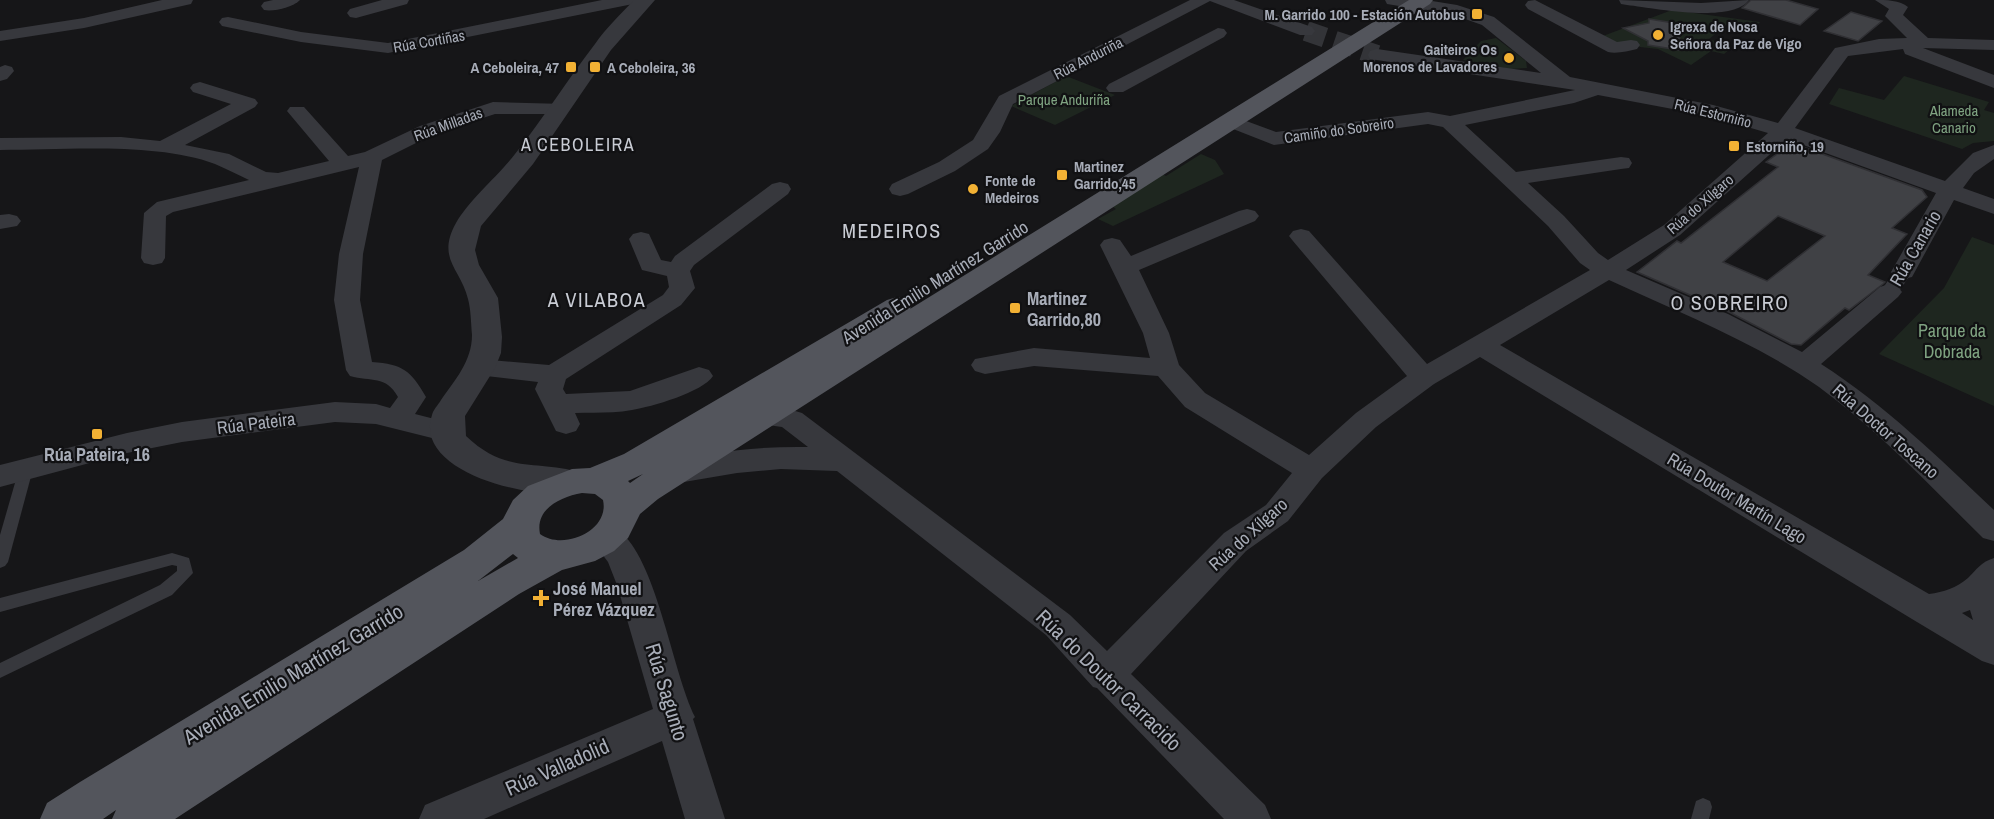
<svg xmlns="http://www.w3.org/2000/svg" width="1994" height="819" font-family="'Archivo Narrow',sans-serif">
<rect width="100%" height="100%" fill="#161618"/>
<g fill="#1e261f">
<polygon points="1672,10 1760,22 1754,28 1731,21 1709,39 1732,47 1724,54 1711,51 1691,65 1658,49 1640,47 1630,42 1613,42 1603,36"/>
<polygon points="1496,38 1526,61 1527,68 1510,69 1463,60 1481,41"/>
<polygon points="1066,76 1115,95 1055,125 1011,106"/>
<polygon points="1904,76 1989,102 1984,110 1994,113 1994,141 1973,143 1962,149 1829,104 1839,88 1884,100"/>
<polygon points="1201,154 1215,160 1224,174 1113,226 1098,219 1116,209 1112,206 1162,174 1166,176"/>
<polygon points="1972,237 1994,245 1994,406 1879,354 1944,288"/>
</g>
<g fill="#404145" stroke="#303034" stroke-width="1.5" fill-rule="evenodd">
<polygon points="1751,0 1786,0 1818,9 1800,25 1742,8"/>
<polygon points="1851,12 1882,21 1858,41 1824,31"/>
<polygon points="1649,19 1680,24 1679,50 1648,45 1648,41 1623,28 1649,23"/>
<path d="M1792,143L1922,190L1927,197L1892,228L1907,234L1868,275L1885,282L1883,284L1849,310L1845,308L1801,345L1791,344L1729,312L1637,272L1677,241L1681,243L1778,167L1766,162ZM1778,216L1825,236L1767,281L1723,262Z"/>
</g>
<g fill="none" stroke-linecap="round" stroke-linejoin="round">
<polyline stroke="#333438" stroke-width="20" stroke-dasharray="20 10" stroke-linecap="butt" points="1306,31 1377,55"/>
<g fill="#37383d" fill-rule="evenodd">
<polygon points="26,464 31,465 33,469 8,562 5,566 0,568 0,535 19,469 21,465"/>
<polygon points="172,553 189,558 193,573 172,595 0,678 0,663 160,585 177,571 177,566 172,565 0,612 0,598"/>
<polygon points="1703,798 1710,801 1712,807 1709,819 1691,819 1696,801"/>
</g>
<polygon fill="#37383d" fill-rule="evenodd" points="1903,267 1909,268 1912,272 1896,296 1882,296 1880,292 1897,268"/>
<g fill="#37383d" fill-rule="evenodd">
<polygon points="162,0 193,0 191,4 84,28 0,41 0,31 84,18"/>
<path d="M273,0H300C293,7 274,12 264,10L261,6L264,2Z"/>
<polygon points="382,0 409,0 407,4 356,18 350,17 347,13 350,9"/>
<polygon points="602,0 636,0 634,4 628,5 388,53 301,42 222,26 219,22 222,18 228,17 301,32 388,43"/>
<polygon points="1190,0 1234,0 1312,27 1315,31 1312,35 1300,35 1210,1 1013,104 1000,132 988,149 955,171 908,194 900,196 892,194 889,189 892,184 939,162 973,140 999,96"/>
<path d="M1385,0H1426L1457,5L1494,17L1570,77L1713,105L1778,123L1835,48L1879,39L1907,38L1885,16L1889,9L1875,0C1886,0 1900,0 1908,7L1903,15L1928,38L1994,40V50L1923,48L1994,75V88L1905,54L1903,49L1848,56L1795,128L1945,181L1973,153L1994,145V159L1974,173L1963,188L1994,199V214L1954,200L1912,277L1903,279L1894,277L1891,272L1936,193L1787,139L1680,235L1626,270L1728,314L1802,352L1880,287L1889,284L1898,287L1902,292L1898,297L1821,364C1885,405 1939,458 1994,510V541L1983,538C1930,486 1879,431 1819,387C1755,342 1680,313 1609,280L1500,345L1929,594C1944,592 1956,588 1968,578C1977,569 1981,562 1994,558V665L1982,661L1912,619L1480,357L1434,384L1376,427L1322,478L1288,521L1246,551L1131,674L1265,805L1271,819H1224L1097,688L1093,687L1046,635L837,471L781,469L737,473L672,484L661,481L657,473L661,465C707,452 760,446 808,447L782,427L738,421L734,414L738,407C760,401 781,406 802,413L1070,615L1107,651L1224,533L1266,505L1292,473L1185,407L1158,376L1034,366L985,374L975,371L971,365L975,359L1034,348L1150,358L1143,333L1100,245L1104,240L1112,238L1120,240L1131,256L1239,211L1247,209L1255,211L1259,216L1255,221L1139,270L1169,333L1179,365L1205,393L1309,455L1356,413L1407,376L1293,241L1289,236L1293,231L1301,229L1309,231L1427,364L1590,270L1580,263L1548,226L1443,127L1428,124L1274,145L1223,125L1220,121L1223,117L1230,115L1276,132L1428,112L1450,116L1575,90L1370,59L1368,55L1370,51L1377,49L1541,73L1482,25L1454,15L1387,4ZM1598,95L1710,116L1768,133L1664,225L1608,260L1598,253L1564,216L1528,183L1621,169L1629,168L1632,163L1629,158L1621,157L1516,172L1465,125L1574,103ZM1970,610L1973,620L1962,613Z"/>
<path d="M1535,0L1617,42L1631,40L1637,41L1640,45L1637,49C1628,51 1617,54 1608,52L1528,9L1525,5L1528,1Z"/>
<path d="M1619,0L1701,3L1749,0C1731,24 1654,8 1627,5L1621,4Z"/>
<polygon points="1218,28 1224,29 1227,33 1224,37 1123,92 1109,92 1106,88 1109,84"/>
<polygon points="5,65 12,67 14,71 7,79 0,81 0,67"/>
<path d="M200,82L255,99L258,103L255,107L185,145L229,154L266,172L278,173L329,161L287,111L290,107H304L348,156L365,152L420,126L493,102L565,104L568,108L565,112L558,114H495L434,134L382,160L363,254L360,300L372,362C403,364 411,371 426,397L415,414L458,425L463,432L458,439L448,442L376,424L335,422L182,442L127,453L0,487V465L127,433L182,422L335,402L376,404L390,408L398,397C386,375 371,382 350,376L346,370L334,300L339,254L359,167L173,212L166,216L165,258L162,263L153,265L144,263L141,258L144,213L157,202L249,180C238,175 227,169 215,164C156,142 64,150 0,150V138L121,137L160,141L231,104L193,92L190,88L193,84Z"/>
<path d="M780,182L788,184L791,189L788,194L694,265L690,271L695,288L681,305L566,379L563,389L566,394L630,391L699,367L709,370L713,376C703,392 651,407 632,410C613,414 593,412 575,413L580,424L576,431L566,434L556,431L535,389L538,382L469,374L465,368L469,362L479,359L549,365L663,295L669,287L667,276L642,270L629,239L633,234L641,232L649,234L661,260L671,262L675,256L772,184Z"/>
<polygon points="9,214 17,216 21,221 17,226 0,229 0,215"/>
<path d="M606,526C612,528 618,529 622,533C658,567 672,670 695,717L693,719L725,819H685L662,741L484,819H419L425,805L653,709L617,585L608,562L590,538L595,529Z"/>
</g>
<path fill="#37383d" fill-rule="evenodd" d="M634,0H655L611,50L533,164L481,226L475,250L479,265L498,298L502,337L501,353L495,368L465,416L466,436C507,475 535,459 582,473L587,482L582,491C543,503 412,475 432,415C433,410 438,405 441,400C455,380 472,361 472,335C471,324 471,310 468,299C461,269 436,259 456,223C468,201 498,176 515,154C543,119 567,80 595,44C606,28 621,14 634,0Z"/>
<path fill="#53555c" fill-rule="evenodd" d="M1409,0H1433L1430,4L658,499L640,514L628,538L614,551L595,561L562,570L519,594L175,819H112L116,810L103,819H40L47,803L80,782L464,550L503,519L513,500L528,486L572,469L590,468L624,454L887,300L897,297L907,300L912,306L910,309ZM643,474L630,483L628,481ZM582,493L595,494L603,500C610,531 563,551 540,534C535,509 560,497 582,493ZM513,554L518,558L478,581Z"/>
</g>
<g fill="#f2b134" stroke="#111113" stroke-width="2">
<rect x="1471" y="8" width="12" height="12" rx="3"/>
<circle cx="1658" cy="35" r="6"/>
<circle cx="1509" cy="58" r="6"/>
<rect x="565" y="61" width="12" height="12" rx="3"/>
<rect x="589" y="61" width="12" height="12" rx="3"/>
<rect x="1728" y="140" width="12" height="12" rx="3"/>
<rect x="1056" y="169" width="12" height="12" rx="3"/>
<circle cx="973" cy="189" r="6"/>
<rect x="1009" y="302" width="12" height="12" rx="3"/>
<rect x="91" y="428" width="12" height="12" rx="3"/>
<path d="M538 589h6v6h6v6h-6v6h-6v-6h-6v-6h6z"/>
</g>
<g text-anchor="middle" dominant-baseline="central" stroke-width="4.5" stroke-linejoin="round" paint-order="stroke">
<g font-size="15" font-weight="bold" fill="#a8adb8" stroke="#111113" text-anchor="start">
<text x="1465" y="14" text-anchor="end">M. Garrido 100 - Estación Autobus</text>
<text x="1670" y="26">Igrexa de Nosa<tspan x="1670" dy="17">Señora da Paz de Vigo</tspan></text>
<text x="1497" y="49" text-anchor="end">Gaiteiros Os<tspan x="1497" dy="17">Morenos de Lavadores</tspan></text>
<text x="559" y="67" text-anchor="end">A Ceboleira, 47</text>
<text x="607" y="67">A Ceboleira, 36</text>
<text x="1746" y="146">Estorniño, 19</text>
<text x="1074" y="166">Martinez<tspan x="1074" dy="17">Garrido,45</tspan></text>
<text x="985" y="180">Fonte de<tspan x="985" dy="17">Medeiros</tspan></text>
</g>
<g font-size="15" fill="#a8adb8" stroke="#111113">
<text transform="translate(429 41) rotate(-10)">Rúa Cortiñas</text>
<text transform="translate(1088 58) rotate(-27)">Rúa Anduriña</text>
<text transform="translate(1713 113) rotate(14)">Rúa Estorniño</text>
<text transform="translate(448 124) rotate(-20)">Rúa Milladas</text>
<text transform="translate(1339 130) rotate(-8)">Camiño do Sobreiro</text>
<text transform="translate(1700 204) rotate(-41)">Rúa do Xílgaro</text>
</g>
<g font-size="15" fill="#7fa381" stroke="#111113">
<text x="1064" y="99">Parque Anduriña</text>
<text x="1954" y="110">Alameda<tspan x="1954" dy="17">Canario</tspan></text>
</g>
<g font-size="18" letter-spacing="1.5" fill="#c9ccd4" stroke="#111113">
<text x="578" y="144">A CEBOLEIRA</text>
</g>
<g font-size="18" fill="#a8adb8" stroke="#111113">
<text transform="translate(1915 248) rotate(-60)">Rúa Canario</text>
<text transform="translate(935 282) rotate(-32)">Avenida Emilio Martínez Garrido</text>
<text transform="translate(256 423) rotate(-7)">Rúa Pateira</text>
<text transform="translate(1886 431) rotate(41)">Rúa Doctor Toscano</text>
<text transform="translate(1737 498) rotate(31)">Rúa Doutor Martín Lago</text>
<text transform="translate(1248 534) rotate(-42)">Rúa do Xílgaro</text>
</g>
<g font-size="18" font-weight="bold" fill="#a8adb8" stroke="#111113" text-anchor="start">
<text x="1027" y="298">Martinez<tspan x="1027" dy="21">Garrido,80</tspan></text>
<text x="97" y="454" text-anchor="middle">Rúa Pateira, 16</text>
<text x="553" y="588">José Manuel<tspan x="553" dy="21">Pérez Vázquez</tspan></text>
</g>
<g font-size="18" fill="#7fa381" stroke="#111113">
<text x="1952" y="330">Parque da<tspan x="1952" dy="21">Dobrada</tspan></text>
</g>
<g font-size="20" letter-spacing="1.5" fill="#c9ccd4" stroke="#111113">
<text x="892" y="230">MEDEIROS</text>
<text x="597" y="299">A VILABOA</text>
<text x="1730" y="302">O SOBREIRO</text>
</g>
<g font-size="21" fill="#a8adb8" stroke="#111113">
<text transform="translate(293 674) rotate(-31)">Avenida Emilio Martínez Garrido</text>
<text transform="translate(1109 680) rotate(44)">Rúa do Doutor Carracido</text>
<text transform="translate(667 692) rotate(73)">Rúa Sagunto</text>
<text transform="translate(557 767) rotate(-24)">Rúa Valladolid</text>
</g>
</g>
</svg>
